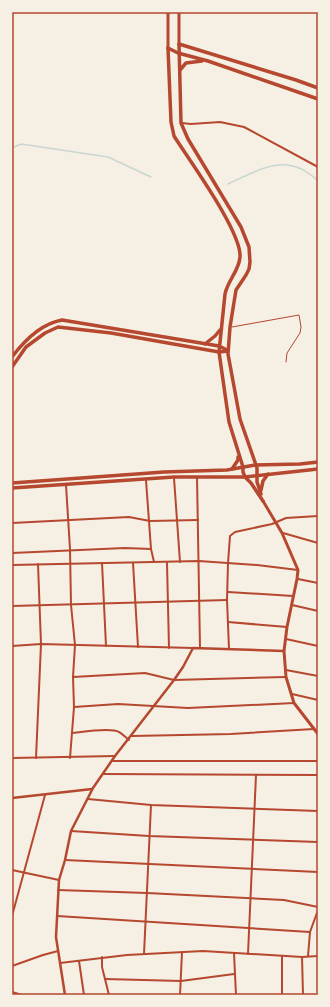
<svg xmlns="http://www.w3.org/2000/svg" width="330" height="1007" font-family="'Work Sans',sans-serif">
<rect width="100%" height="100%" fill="#f6efe4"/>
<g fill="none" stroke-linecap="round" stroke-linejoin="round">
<g stroke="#c9d6d2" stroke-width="1.5">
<polyline points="12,148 21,144 108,157 151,177"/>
<path d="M228,184C261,169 287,151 318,181"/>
</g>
<polyline stroke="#b5482f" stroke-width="1" points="232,327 299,315 301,327 300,333 287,353 286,362"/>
<g stroke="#b5482f" stroke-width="2">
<polyline points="182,123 191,124 220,122 244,127 318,167"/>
<polyline points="197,477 200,648"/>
<polyline points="174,478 180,562"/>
<polyline points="146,480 151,549 154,562"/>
<polyline points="66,485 70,549 71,605 75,645 73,677 74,707 70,758"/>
<polyline points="12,523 129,517 150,521 198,520"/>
<polyline points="283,533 318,543"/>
<polyline points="12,553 125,548 151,549"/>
<polyline points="102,563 106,646"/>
<polyline points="133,563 138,647"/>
<polyline points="167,563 169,648"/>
<polyline points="12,565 199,561 257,565 298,570"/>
<polyline points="298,579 318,583"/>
<polyline points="228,592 293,596"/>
<polyline points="292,605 318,611"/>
<polyline points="12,606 227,600"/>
<polyline points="228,622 287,627"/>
<polyline points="286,639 318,646"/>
<polyline points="12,646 41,644 193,648"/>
<polyline points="229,649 227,600 228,563 230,536 235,532 272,524 286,518 318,516"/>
<polyline points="286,670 318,676"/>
<polyline points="73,677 145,673 174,680 286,677"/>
<polyline points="292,694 318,700"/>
<polyline points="74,707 118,704 188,708 294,703"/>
<path d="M72,733C82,732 111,727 119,732C123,734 126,738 129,740"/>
<polyline points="132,736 231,734 314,729"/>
<polyline points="12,758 115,756"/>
<polyline points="36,758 41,644 38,564"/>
<polyline points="112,761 318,761"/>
<polyline points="103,774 318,775"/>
<polyline points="88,799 151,805 318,811"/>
<polyline points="71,831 149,836 318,842"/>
<polyline points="65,860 318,872"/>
<polyline points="12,870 59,880"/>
<polyline points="58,890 147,893 284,900 318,907"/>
<polyline points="12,916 45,795"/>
<polyline points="57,916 310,932"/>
<polyline points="234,953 236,995"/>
<polyline points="144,954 151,805"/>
<polyline points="248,954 256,775"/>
<polyline points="282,956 282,995"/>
<polyline points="308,956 310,932 318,910"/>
<polyline points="102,957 102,967 109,995"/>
<polyline points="302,957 303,995"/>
<polyline points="79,961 84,995"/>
<polyline points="60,963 127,955 203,951 302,957 318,956"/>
<polyline points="12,966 43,955 58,951"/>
<polyline points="105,979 181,981 234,974"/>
<polyline points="12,992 22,995"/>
<polyline points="180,995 182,952"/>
</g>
<g stroke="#b5482f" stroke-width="2.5">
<polyline points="12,798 92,789"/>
<polyline points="65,995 56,937 59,880 65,860 71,831 93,788 115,756 174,680 183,667 193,648 284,651"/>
</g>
<g stroke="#b5482f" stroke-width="3">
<polyline points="179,44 179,12"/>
<polyline points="168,48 168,12"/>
<polyline points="263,501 282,533 298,570 297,579 287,627 284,651 286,677 294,703 318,734"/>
</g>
<g stroke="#b5482f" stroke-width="3.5">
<polyline points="179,44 181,123 188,139 241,227 249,247 250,262 249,269 246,275 236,290 230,327 228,354 240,419 257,468 257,482 261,494"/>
<polyline points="179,44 296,80 318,88"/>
<path d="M168,48L171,122L174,136C189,160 242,232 240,257C239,271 228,280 225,294L219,352L229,422L243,467V472L245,477L251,483L263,501"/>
<polyline points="168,48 178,53 208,61 318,99"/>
<polyline points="180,70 186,63 202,61"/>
<polyline points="205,344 215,336 220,330"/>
<path d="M12,357C24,341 40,324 62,320L219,346L227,350"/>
<polyline points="12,367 26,347 45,333 58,327 111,333 219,352 228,351"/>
<polyline points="232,469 238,460 238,457"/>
<polyline points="12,483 164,472 227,470 255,465 300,464 318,462"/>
<polyline points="12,488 174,477 245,477 318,469"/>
<polyline points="261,490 263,481 268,474"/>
</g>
</g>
<rect width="330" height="1007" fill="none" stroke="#f6efe4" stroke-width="26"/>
<rect x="13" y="13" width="304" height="981" fill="none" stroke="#b5482f" stroke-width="1.5"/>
</svg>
